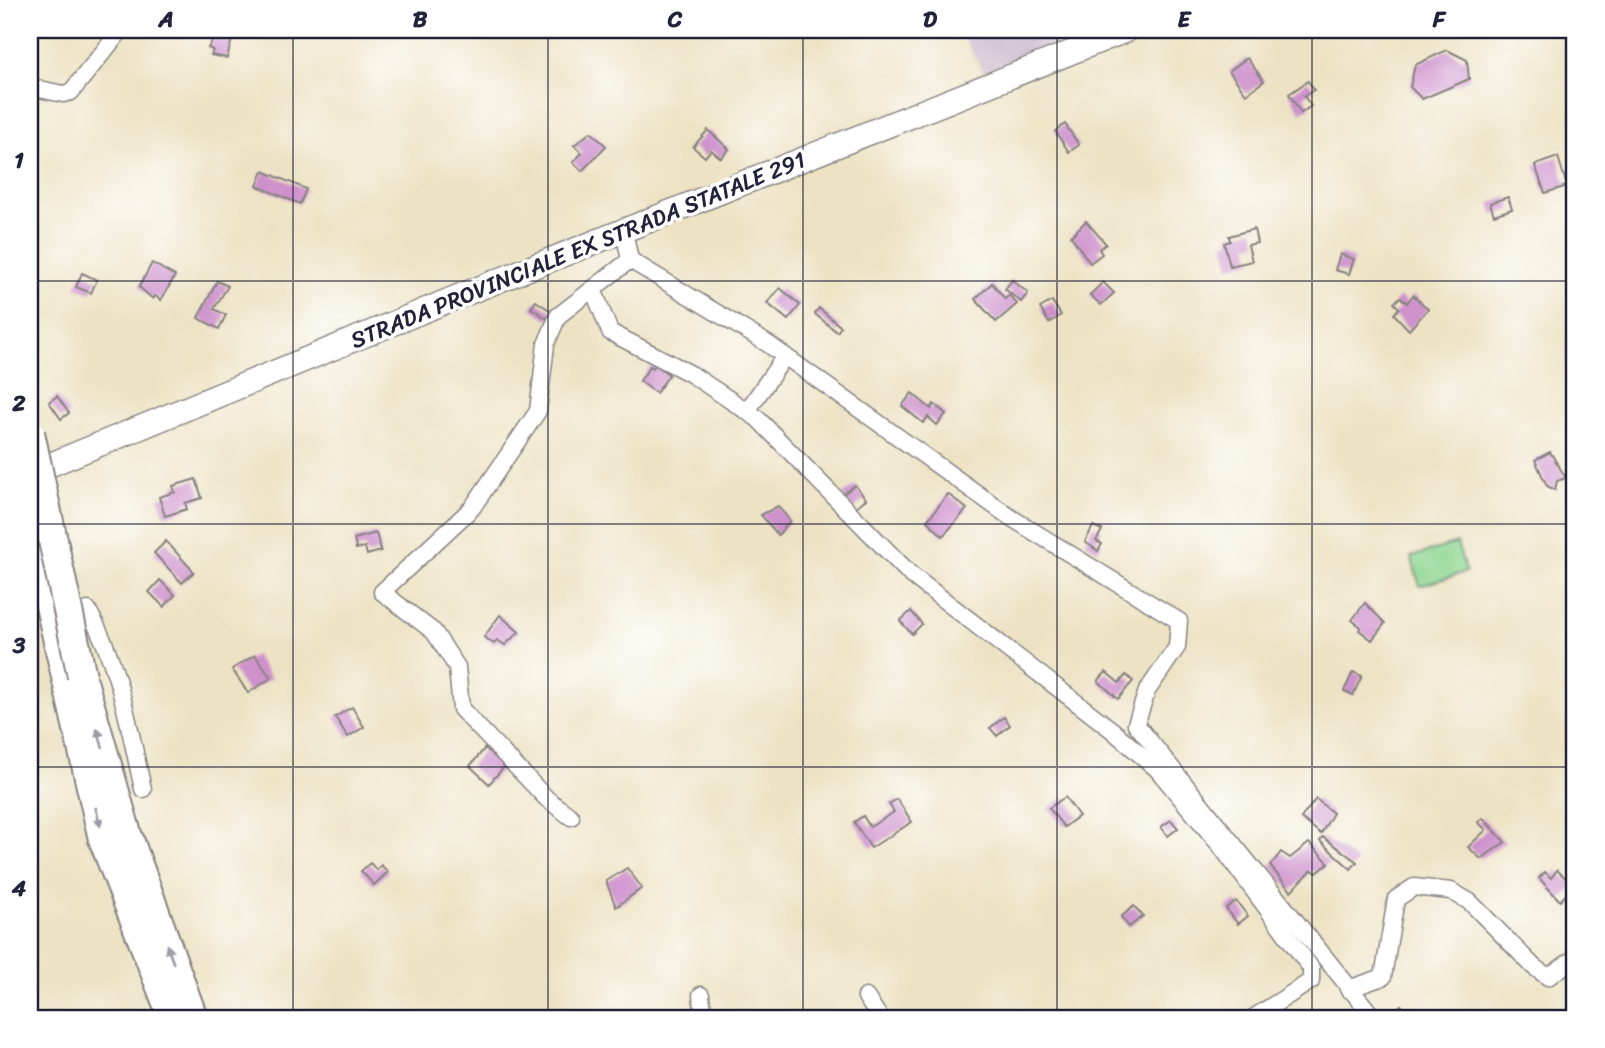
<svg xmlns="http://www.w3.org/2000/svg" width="1605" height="1048" font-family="Sriracha,sans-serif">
<rect width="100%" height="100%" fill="#fff"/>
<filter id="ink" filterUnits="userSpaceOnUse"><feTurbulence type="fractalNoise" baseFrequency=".0143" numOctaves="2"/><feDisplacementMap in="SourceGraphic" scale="14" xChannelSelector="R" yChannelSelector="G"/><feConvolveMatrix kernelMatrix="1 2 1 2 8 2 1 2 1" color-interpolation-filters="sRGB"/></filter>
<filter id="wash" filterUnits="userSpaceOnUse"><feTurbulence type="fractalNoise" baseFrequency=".00686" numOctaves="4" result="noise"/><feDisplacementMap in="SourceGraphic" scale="28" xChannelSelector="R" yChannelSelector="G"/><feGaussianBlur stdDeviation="1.57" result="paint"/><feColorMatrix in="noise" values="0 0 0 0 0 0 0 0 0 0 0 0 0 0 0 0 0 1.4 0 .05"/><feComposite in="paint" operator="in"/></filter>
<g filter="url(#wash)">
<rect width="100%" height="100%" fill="#ede3c4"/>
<polygon fill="#cfbdcf" points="959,30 1087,30 984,72"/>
<polygon fill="#8ed691" stroke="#587c66" stroke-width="2" points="1457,543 1466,572 1420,586 1411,557"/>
<g id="blocks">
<g fill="#ce91cc">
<polygon points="219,30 229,30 227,37 232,39 227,58 211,55 213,50 208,48"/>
<polygon points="1447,50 1467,60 1469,79 1422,99 1410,87 1415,65"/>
<polygon points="1247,58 1264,81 1246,94 1229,71"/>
<polygon points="1308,81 1314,90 1304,96 1311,106 1301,113 1289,94"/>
<polygon points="1065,124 1079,145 1069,152 1055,131"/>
<polygon points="708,130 729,149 721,158 711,150 705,157 693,147"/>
<polygon points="591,132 606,146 582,171 573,162 582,153 574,145"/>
<polygon points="1558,157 1567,186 1545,193 1535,165"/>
<polygon points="263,171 306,189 300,204 257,186"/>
<polygon points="1508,197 1512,209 1494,215 1490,203"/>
<polygon points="1086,221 1106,244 1099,249 1102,254 1090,263 1071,236"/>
<polygon points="1254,229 1257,243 1248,245 1252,261 1230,266 1224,243 1230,241 1229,236"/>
<polygon points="1340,254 1354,259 1349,274 1335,270"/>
<polygon points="152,263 175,276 161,300 155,296 153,299 139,287"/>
<polygon points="82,273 97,280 91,293 76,287"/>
<polygon points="1012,280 1028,293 1021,302 1005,289"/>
<polygon points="217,281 228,286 214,309 226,315 219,329 198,318"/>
<polygon points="1103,282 1114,293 1101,305 1090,295"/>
<polygon points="992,283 1005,299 1009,295 1017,304 996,322 975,299"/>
<polygon points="780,288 800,305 788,320 767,303"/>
<polygon points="1413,295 1428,309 1409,330 1394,314 1399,308 1394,303 1400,297 1407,303"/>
<polygon points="536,301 554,313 549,320 531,308"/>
<polygon points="1052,301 1061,315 1049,323 1040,308"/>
<polygon points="819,308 841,327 837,332 815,314"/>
<polygon points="656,364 669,375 656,393 640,381 650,366 653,368"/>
<polygon points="912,393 931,409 934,404 946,414 937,425 928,417 923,423 902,406"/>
<polygon points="57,396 69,413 61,419 49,402"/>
<polygon points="1550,452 1566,478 1557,481 1555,490 1547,486 1535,460"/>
<polygon points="196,479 202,498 185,503 187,509 165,516 159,497 175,492 173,486"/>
<polygon points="855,485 866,499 853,509 842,495"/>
<polygon points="948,494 967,509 943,536 927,521"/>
<polygon points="778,506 790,521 778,535 761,515"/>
<polygon points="1093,526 1102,530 1096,541 1102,544 1098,551 1085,542"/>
<polygon points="376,533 381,551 367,555 365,547 356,549 354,539"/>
<polygon points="166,541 194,572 182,583 154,553"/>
<polygon points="160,580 175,595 164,607 149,592"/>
<polygon points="1365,603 1385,623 1372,640 1359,630 1361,627 1352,620"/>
<polygon points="911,611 922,624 912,634 900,621"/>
<polygon points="500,615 519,632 505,645 497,640 494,644 484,637"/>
<polygon points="255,655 271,678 248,693 232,669"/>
<polygon points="1106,672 1119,683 1126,675 1133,681 1118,699 1098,681"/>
<polygon points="1353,672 1362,676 1353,695 1344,691"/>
<polygon points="352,707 364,727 348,737 335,717"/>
<polygon points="1004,717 1010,725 997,736 990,728"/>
<polygon points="485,748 505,766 489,784 470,766"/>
<polygon points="1065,797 1079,816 1064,827 1049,808"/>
<polygon points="897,799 912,822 871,848 854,822 863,816 870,827 894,812 889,804"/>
<polygon points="1316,799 1333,813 1321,834 1301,818"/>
<polygon points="1483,818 1505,842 1481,859 1468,847 1486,830 1478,822"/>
<polygon points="1171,820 1178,828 1168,836 1161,827"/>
<polygon points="1323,837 1357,862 1351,869 1320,841"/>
<polygon points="1309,843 1329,863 1317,873 1312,870 1291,891 1270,866 1281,852 1290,858"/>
<polygon points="370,863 377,870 381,865 388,872 374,885 361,871"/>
<polygon points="627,868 642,888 616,907 606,881"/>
<polygon points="1557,870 1574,886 1560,901 1539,878 1545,872 1551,878"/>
<polygon points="1236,901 1248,916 1238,924 1226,908"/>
<polygon points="1134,906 1143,916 1129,927 1121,917"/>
<polygon points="1401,1005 1412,1018 1388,1018 1387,1017"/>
</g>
</g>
</g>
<g filter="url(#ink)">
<use href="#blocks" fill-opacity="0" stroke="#888280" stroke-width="2"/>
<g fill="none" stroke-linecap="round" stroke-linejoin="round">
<g stroke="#888280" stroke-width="19">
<g id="street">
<polyline points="30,87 63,94 71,92 121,30"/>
<polyline points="630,260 768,344 1010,517 1179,621 1177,647 1147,691 1136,724 1374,1018"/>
<polyline points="593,289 610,332 691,374 757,418 910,574 1112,730 1157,769 1223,849 1311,968 1311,981 1253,1018"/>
<polyline points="747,411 785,356"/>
<path d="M88,610C120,665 129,728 143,789"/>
<polyline points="571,817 547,799 461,709 457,667 434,632 382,592 472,508 538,411 546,344 558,316 630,260 624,231"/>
<polyline points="1348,989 1383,977 1396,899 1414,887 1451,891 1470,902 1534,967 1548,977 1575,958"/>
<polyline points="701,995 704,1018"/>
<polyline points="866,997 880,1018"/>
</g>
</g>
<g stroke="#888280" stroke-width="26">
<polyline id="secondary" points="30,473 457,297 1127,30"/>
</g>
<g stroke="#888280" stroke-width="32">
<g id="highway">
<polyline points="30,518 103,839 173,1018"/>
<polyline points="84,685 127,834 193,1018"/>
</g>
</g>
<use href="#street" stroke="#fff" stroke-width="16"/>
<use href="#secondary" stroke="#fff" stroke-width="23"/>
<use href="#highway" stroke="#fff" stroke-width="28"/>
<g stroke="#888280" stroke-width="32" stroke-linecap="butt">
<polyline id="highway-bridge" points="30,433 82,676"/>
</g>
<use href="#highway-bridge" stroke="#fff" stroke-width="28"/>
</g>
<defs><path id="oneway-solid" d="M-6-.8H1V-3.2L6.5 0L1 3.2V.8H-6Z" transform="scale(1.75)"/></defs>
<g fill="#9c9ca7">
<use href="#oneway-solid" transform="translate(100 738) rotate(-106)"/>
<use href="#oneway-solid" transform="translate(98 817) rotate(76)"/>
<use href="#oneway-solid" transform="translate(170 954) rotate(-110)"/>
</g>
</g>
<path fill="none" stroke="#22223b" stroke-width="2" stroke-opacity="0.55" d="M293,30V1018M548,30V1018M803,30V1018M1057,30V1018M1312,30V1018M30,281H1575M30,524H1575M30,767H1575"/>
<g text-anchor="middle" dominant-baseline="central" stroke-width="7" stroke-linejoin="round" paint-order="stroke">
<g font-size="23" fill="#22223b" stroke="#fff">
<text transform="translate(578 250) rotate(-22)">STRADA PROVINCIALE EX STRADA STATALE 291</text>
</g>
</g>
<rect width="1605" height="1048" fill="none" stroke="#fff" stroke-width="77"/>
<rect x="38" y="38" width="1528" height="972" fill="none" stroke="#22223b" stroke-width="2.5"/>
<g font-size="23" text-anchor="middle" font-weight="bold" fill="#22223b">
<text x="166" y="27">A</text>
<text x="420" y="27">B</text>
<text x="675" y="27">C</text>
<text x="930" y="27">D</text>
<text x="1184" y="27">E</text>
<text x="1439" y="27">F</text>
<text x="19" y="168">1</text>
<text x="19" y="411">2</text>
<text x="19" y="653">3</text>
<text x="19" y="896">4</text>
</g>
</svg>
